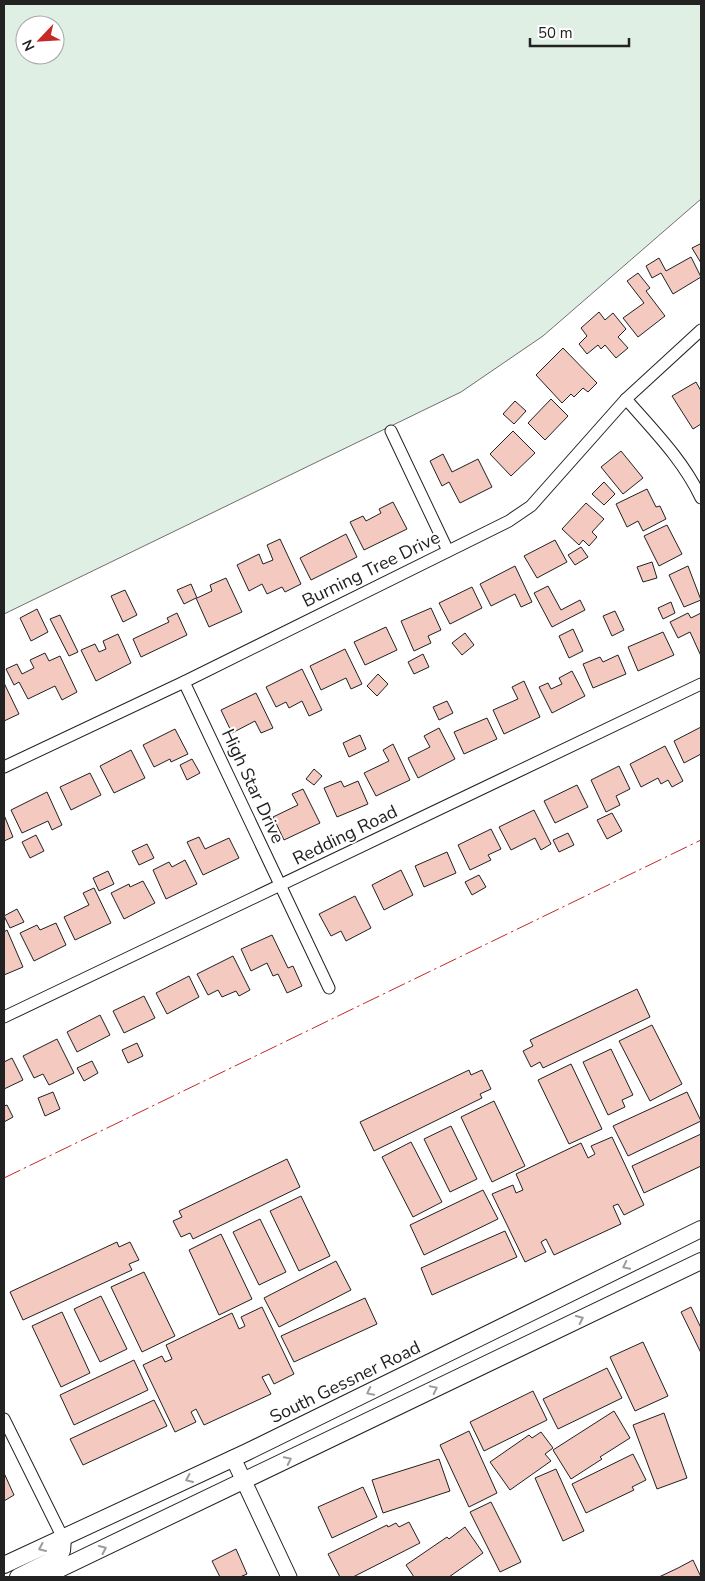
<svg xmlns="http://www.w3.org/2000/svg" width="705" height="1581" font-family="'Nunito Sans',sans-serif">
<rect width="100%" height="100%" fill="#fff"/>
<path fill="#e0efe3" stroke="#6f6f6f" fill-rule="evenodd" d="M4,4H701V199L543,336L461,392L4,614ZM25,25H55V55H25Z"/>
<g fill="#f3c9c0" stroke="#222">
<polygon points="700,244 701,246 701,263 692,248"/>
<polygon points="691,257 701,277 673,294 661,273 652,278 646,266 659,258 666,271"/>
<polygon points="638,273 650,288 646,291 665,316 638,337 623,318 644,303 627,281"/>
<polygon points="599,312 605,320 613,313 626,329 618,337 628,348 616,358 605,345 601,349 598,345 587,354 579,344 587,336 581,328"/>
<polygon points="563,348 597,383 588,392 583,388 574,397 571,394 562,403 536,375"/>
<polygon points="696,382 701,391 701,424 693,429 672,396"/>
<polygon points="551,399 568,416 545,440 528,423"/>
<polygon points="515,401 526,411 514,424 503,414"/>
<polygon points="513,431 535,453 511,476 490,454"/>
<polygon points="621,451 643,478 623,494 601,467"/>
<polygon points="443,454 452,472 478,459 492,487 460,503 449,482 442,486 430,461"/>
<polygon points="604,482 615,494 604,505 592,494"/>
<polygon points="647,489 656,507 660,506 666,519 643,531 638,521 627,527 616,504"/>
<polygon points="393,502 407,529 364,550 350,522 363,516 366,521 381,513 379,509"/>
<polygon points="586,503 604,519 592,532 597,537 589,546 583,540 579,545 562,529"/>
<polygon points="667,525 682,554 659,566 644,536"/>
<polygon points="346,534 357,557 311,580 300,558"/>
<polygon points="280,539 301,584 285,592 282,587 267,594 262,584 249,591 237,565 259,554 263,564 273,560 267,545"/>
<polygon points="555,540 567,562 537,578 524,556"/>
<polygon points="581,547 588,557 575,565 568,555"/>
<polygon points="652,562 657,578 643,582 637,567"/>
<polygon points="515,566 532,602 521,607 515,594 491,606 480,584"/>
<polygon points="688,566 701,600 684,607 669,575"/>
<polygon points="226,578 242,612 209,627 196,598 184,604 177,590 191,584 197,598 212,591 210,585"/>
<polygon points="548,586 561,610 580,600 585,610 552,627 534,593"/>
<polygon points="472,587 482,608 450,624 439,603"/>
<polygon points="125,590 137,615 123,622 111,596"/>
<polygon points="671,602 675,613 663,619 658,608"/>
<polygon points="431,608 441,630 428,636 431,643 414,651 401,621"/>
<polygon points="37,609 48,632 31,641 20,618"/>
<polygon points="615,611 624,630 612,636 603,616"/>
<polygon points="177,613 187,635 141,657 133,639 169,622 167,618"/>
<polygon points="688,613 691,618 701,613 701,656 690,632 678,638 670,622"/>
<polygon points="60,615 78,652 69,656 50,619"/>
<polygon points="386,627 397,650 365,665 354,642"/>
<polygon points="573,629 583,651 569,658 559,636"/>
<polygon points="663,632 674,655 638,671 628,647"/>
<polygon points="465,633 474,645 462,655 452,643"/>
<polygon points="118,634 131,663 96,681 81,650 95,644 99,652 106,649 103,641"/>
<polygon points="345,649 362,684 351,689 346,678 321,690 310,666"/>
<polygon points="45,653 49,661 60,656 77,692 62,700 55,686 28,699 19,682 14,685 6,669 17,664 22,674 34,668 30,660"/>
<polygon points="423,654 429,667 414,674 408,662"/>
<polygon points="618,655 626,674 593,688 583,664 600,657 603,662"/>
<polygon points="302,669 322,710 309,716 302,701 289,708 286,702 276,707 266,687"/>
<polygon points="572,671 585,696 552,713 539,687 548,683 551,689 562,684 559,678"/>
<polygon points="378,674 388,684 377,696 367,686"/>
<polygon points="524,681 540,717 504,734 493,710 518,699 512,687"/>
<polygon points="4,683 19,714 4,721"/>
<polygon points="256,693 273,728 261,733 255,721 232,733 221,710"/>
<polygon points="447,701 453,713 439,720 433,707"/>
<polygon points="487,718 497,739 464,754 454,732"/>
<polygon points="701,727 701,754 684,763 674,741"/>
<polygon points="439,728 455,759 418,778 408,758 430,747 424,736"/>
<polygon points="175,729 188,754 171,762 170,759 154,767 143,745"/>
<polygon points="360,735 366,749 349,757 343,743"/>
<polygon points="393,744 410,780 376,796 364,773 389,761 383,750"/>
<polygon points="665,746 683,781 672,787 668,780 661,784 658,778 641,787 630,764"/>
<polygon points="131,750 145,778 114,793 100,766"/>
<polygon points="192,759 200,773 187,780 180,765"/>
<polygon points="619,766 630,789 616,796 620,805 606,812 591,780"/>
<polygon points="314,769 322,776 314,785 306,779"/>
<polygon points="90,773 101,795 71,810 60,787"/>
<polygon points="341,781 344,787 358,781 368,804 337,817 324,788"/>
<polygon points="577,785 588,807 555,823 544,801"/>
<polygon points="303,789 320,823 284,840 273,817 298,805 292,794"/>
<polygon points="47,792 62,825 52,830 48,821 22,833 11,810"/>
<polygon points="534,810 551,844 541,850 535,838 511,850 499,827"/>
<polygon points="612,813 622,831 607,839 597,820"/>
<polygon points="4,815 13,837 4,841"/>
<polygon points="491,829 501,849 488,855 491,860 470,870 458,845"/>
<polygon points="568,833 574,845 559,852 553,840"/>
<polygon points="36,835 44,851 30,858 22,842"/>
<polygon points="199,837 205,849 229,838 239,858 203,875 187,842"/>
<polygon points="147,844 154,858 139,865 132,851"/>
<polygon points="447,852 456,873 424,887 415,866"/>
<polygon points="185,860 197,884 166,899 153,870 169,862 172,867"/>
<polygon points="401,870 413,895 384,910 372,885"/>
<polygon points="108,871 114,884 99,891 93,878"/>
<polygon points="479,875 486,887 472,895 465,882"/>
<polygon points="143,881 155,903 124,919 111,893 129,884 130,887"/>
<polygon points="94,888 111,923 75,940 64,917 89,905 83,893"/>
<polygon points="355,896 371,928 346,941 341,931 331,936 319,914"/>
<polygon points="17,909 24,922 10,928 4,916"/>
<polygon points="56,923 66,945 34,961 20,933 37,925 40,930"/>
<polygon points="7,930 23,967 4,975 4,932"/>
<polygon points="272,935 288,968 293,966 302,986 287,993 278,974 273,976 267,963 251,971 241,949"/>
<polygon points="233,956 250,990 239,996 236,991 222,997 218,990 208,995 197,974"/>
<polygon points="189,976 199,997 167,1014 156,993"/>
<polygon points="637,989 650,1017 543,1068 540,1062 531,1067 523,1051 533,1046 530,1040"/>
<polygon points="144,996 155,1018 124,1033 113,1011"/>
<polygon points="100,1015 110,1035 77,1052 67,1032"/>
<polygon points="652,1025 682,1084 650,1101 619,1041"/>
<polygon points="57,1039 74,1073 49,1085 43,1074 34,1078 23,1056"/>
<polygon points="137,1043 143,1056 128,1063 122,1050"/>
<polygon points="611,1049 633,1095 622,1100 625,1107 608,1115 583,1062"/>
<polygon points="12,1058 23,1080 4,1089 4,1062"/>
<polygon points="92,1061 98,1073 84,1081 77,1068"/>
<polygon points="571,1064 602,1129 569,1144 538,1080"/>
<polygon points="469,1070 471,1075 482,1070 491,1089 480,1094 482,1098 374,1151 360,1122"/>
<polygon points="53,1092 60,1109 45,1116 38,1098"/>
<polygon points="687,1092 701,1121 628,1156 613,1126"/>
<polygon points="494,1101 525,1166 492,1182 461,1117"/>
<polygon points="7,1105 13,1117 4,1122 4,1106"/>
<polygon points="451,1126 477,1179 450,1192 424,1139"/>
<polygon points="701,1134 701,1166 644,1193 632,1166"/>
<polygon points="612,1137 644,1205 624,1215 618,1204 613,1206 621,1224 554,1255 546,1239 541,1242 546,1252 525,1262 492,1194 513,1185 516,1193 523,1190 516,1174 581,1143 588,1158 595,1154 591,1146"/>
<polygon points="411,1142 442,1202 413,1217 382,1157"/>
<polygon points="287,1159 300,1187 193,1239 190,1233 181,1237 173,1221 182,1217 179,1211"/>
<polygon points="483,1190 498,1219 424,1255 410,1225"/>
<polygon points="301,1196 330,1256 299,1271 270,1211"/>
<polygon points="260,1219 286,1272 259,1285 233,1232"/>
<polygon points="505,1231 517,1257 432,1295 421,1268"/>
<polygon points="221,1234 252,1299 219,1315 189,1250"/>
<polygon points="117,1242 119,1247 130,1242 139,1260 129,1264 132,1270 23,1320 10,1292"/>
<polygon points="336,1261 351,1290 279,1327 264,1298"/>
<polygon points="144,1272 175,1336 142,1352 111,1287"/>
<polygon points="101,1296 127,1349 100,1362 74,1309"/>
<polygon points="365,1298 377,1324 294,1362 281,1336"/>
<polygon points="262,1307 294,1374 274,1384 269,1374 262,1377 271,1394 204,1425 196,1409 191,1412 196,1422 175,1432 143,1365 162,1356 165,1362 172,1359 166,1345 232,1313 239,1329 245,1326 241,1317"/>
<polygon points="691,1307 701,1328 701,1353 681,1312"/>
<polygon points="62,1312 90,1373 61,1387 32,1326"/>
<polygon points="643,1342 668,1396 635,1411 610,1357"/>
<polygon points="134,1360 148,1390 74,1425 60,1395"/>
<polygon points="607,1368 622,1398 558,1429 543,1399"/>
<polygon points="533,1391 547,1420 484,1451 470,1422"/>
<polygon points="154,1400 167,1426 83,1465 70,1439"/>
<polygon points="614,1411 630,1438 600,1457 602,1459 571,1479 553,1450"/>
<polygon points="664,1413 687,1478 657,1489 633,1425"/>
<polygon points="469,1431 497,1493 469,1507 440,1445"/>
<polygon points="541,1432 553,1448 545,1454 551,1461 510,1490 490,1462 529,1435 532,1438"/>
<polygon points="633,1454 646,1480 632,1487 634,1490 586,1513 572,1484"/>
<polygon points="439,1459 450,1491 383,1513 372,1480"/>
<polygon points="556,1469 584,1531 563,1541 535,1478"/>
<polygon points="4,1473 14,1495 4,1501"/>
<polygon points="363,1487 377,1517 332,1538 318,1507"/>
<polygon points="491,1502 521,1562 500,1572 470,1512"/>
<polygon points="409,1522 420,1543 353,1577 340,1577 328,1554 387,1525 388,1527 396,1523 399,1527"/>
<polygon points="465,1527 483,1553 449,1577 414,1577 406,1565 447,1537 449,1539"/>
<polygon points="236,1549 247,1574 240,1577 220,1577 212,1561"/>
<polygon points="693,1560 701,1577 659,1577 678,1568"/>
</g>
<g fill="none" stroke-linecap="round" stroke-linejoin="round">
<g stroke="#222" stroke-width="13">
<g id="minor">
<path d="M626,399C654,431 683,460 701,498"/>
<polyline points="391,431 448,551"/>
<polyline points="184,682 329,988"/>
<polyline points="4,767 184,682 509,521 531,506 626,399 701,330"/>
<polyline points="4,1017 701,684"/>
<polyline points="4,1419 63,1538"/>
</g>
</g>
<g stroke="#222" stroke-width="17">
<polyline id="tertiary" points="233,1458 289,1577"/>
</g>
<g stroke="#222" stroke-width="18">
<g id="secondary">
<polyline points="4,1565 247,1452 701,1229"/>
<polyline points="18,1577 48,1562 62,1551 63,1538"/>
<polyline points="43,1577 701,1261"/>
</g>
</g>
<use href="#minor" stroke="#fff" stroke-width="11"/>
<use href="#tertiary" stroke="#fff" stroke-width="15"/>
<use href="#secondary" stroke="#fff" stroke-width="16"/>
<polyline stroke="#c62828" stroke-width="1" stroke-dasharray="18 4 2.5 4" stroke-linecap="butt" points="4,1178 701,840"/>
</g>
<defs><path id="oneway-chevron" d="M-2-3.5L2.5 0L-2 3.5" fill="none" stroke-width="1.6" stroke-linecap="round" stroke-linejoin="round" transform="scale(1.25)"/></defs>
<g stroke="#9c9c9c">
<use href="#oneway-chevron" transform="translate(626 1266) rotate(154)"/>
<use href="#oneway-chevron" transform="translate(580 1319) rotate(-25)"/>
<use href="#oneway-chevron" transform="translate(434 1389) rotate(-26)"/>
<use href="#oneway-chevron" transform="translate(370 1392) rotate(154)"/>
<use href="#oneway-chevron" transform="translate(288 1460) rotate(-26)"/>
<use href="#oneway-chevron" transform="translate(189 1479) rotate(155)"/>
<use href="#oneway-chevron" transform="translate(42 1548) rotate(156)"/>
<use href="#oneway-chevron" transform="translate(103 1549) rotate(-25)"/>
</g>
<g text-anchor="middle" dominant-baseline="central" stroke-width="4" stroke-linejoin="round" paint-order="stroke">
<g font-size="18" fill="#222" stroke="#fff">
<text transform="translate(371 569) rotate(-26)">Burning Tree Drive</text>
<text transform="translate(253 786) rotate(65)">High Star Drive</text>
<text transform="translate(345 835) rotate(-26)">Redding Road</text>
<text transform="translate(345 1382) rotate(-26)">South Gessner Road</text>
</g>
</g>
<rect width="705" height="1581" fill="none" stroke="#222222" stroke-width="10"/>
<g transform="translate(40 40) rotate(245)"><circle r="24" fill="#ffffff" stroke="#a7a7a7"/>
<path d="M0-4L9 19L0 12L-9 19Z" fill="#c62828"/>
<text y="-8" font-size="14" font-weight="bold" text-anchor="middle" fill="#222222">N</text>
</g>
<path d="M530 38v8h99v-8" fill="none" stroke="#222222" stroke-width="2.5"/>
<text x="538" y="38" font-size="15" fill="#222222" stroke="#ffffff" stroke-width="4" paint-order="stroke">50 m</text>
</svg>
